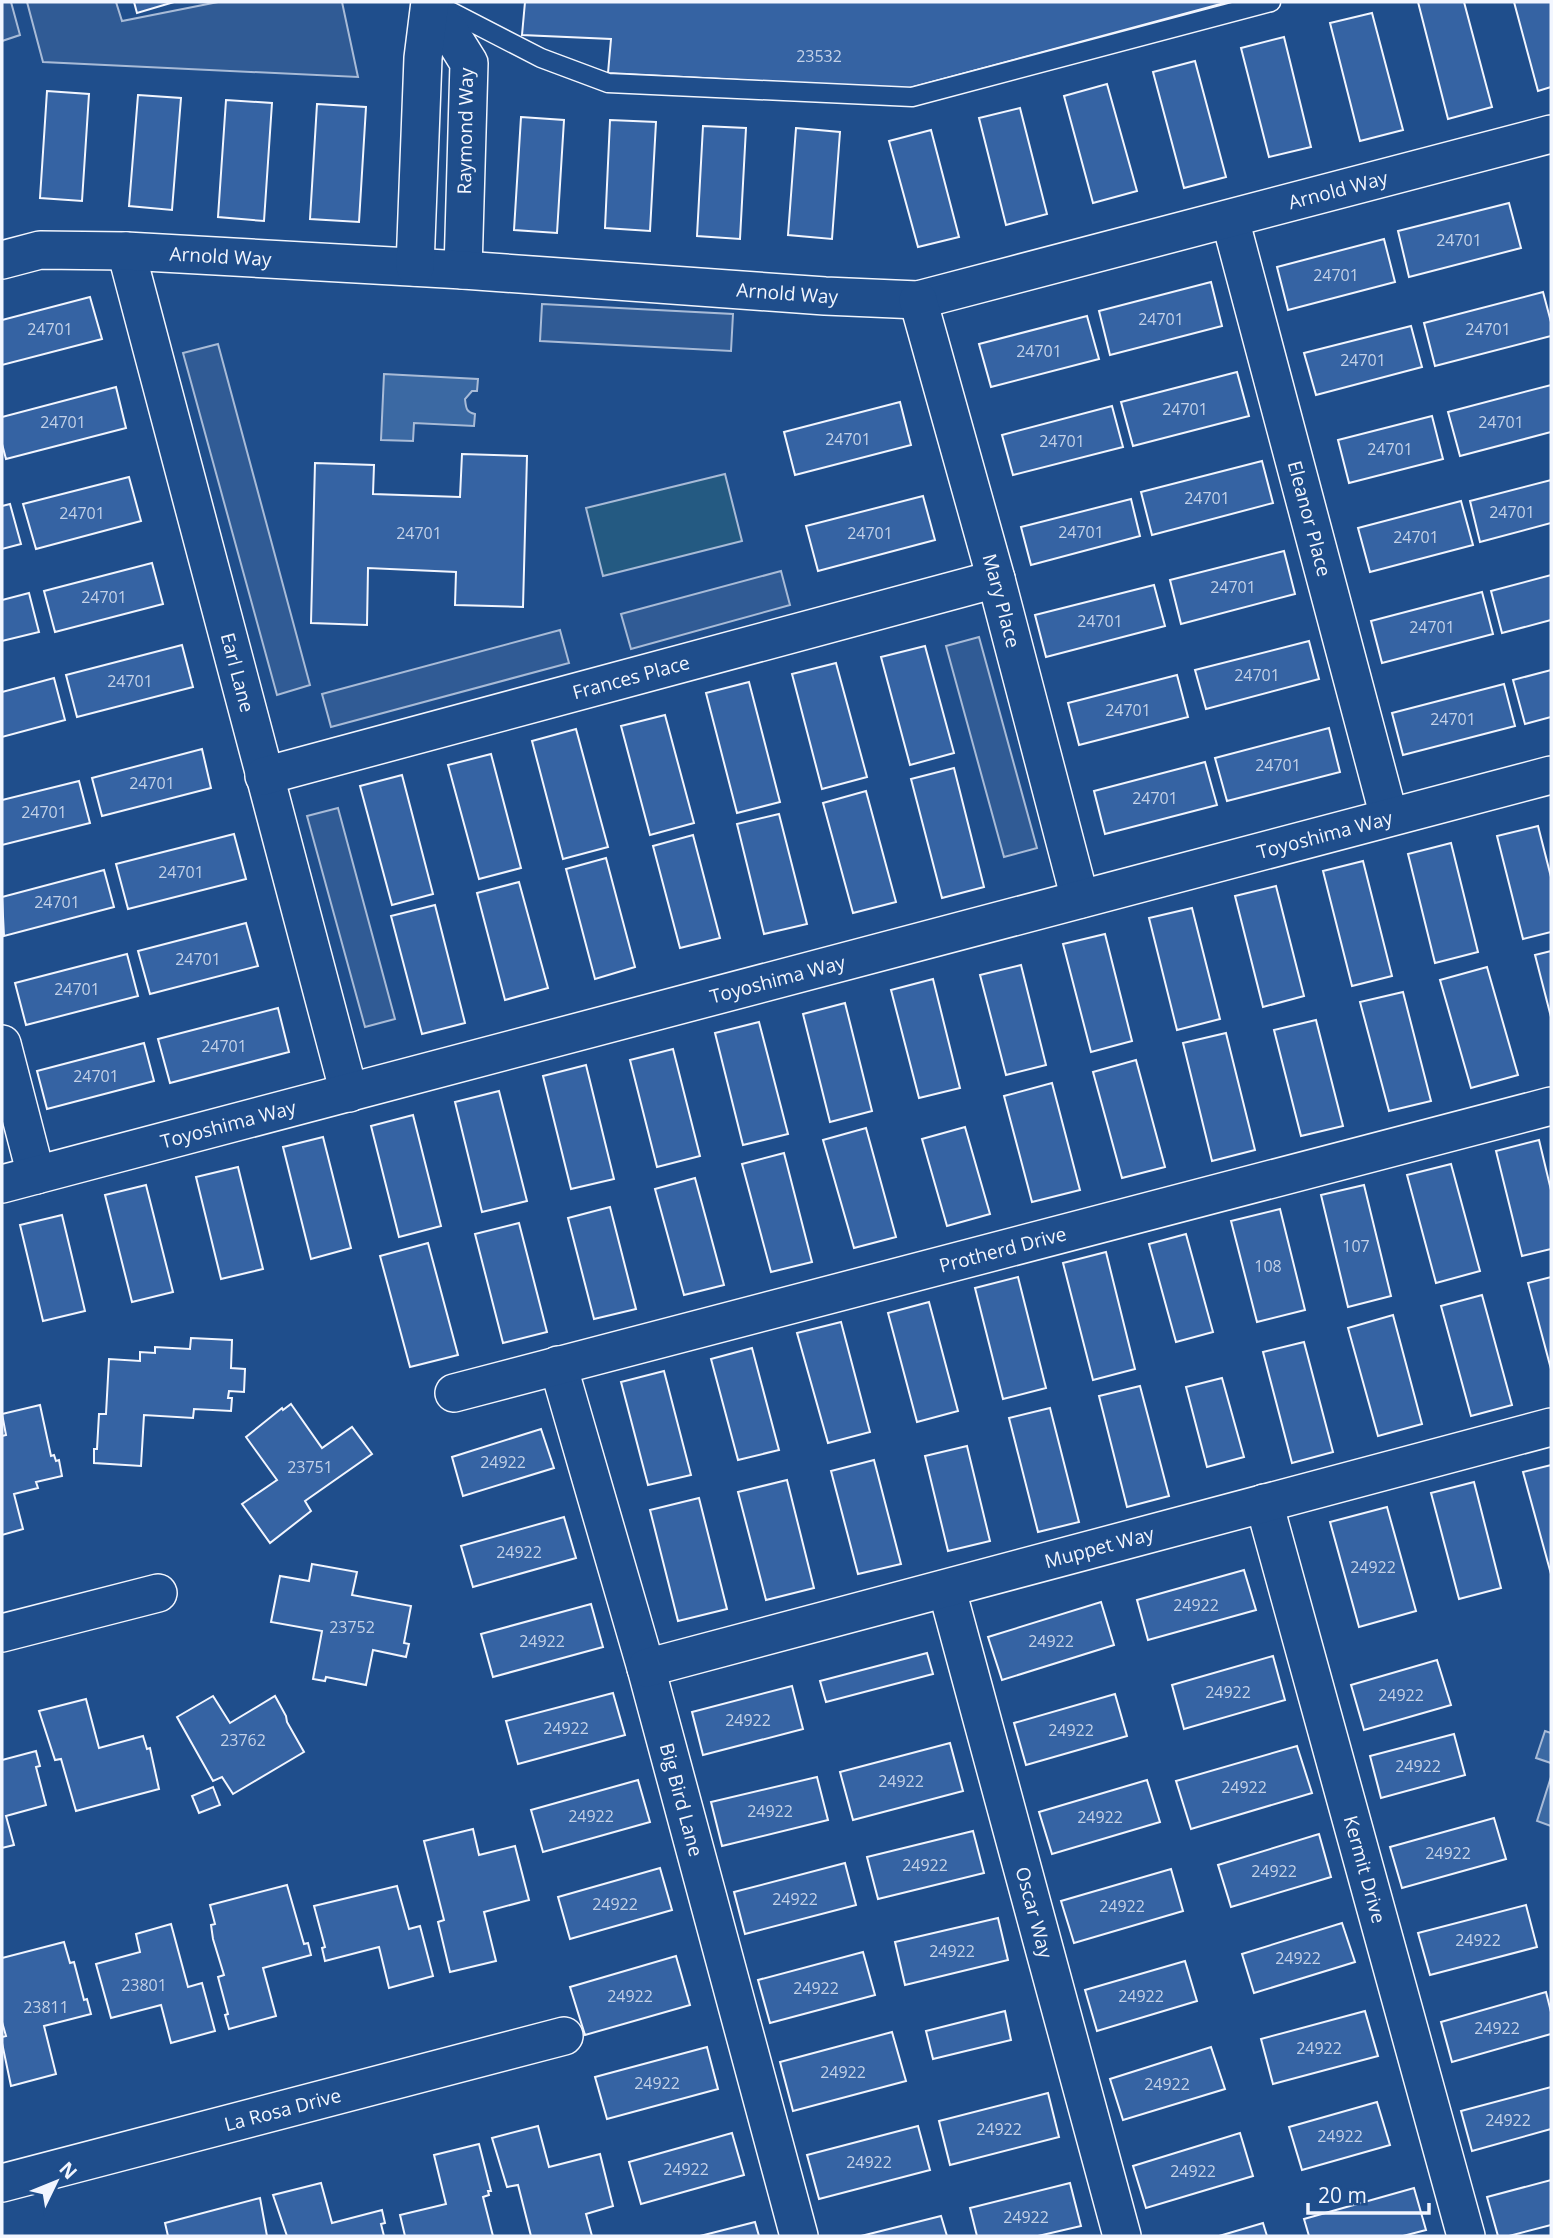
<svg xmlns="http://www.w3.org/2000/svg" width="1553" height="2238" font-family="'Open Sans',sans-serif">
<rect width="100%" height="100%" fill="#1f4e8c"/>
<polygon fill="#245a82" stroke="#a8bbd7" stroke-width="2" points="725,474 742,541 603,576 586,508"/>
<g fill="#305b95" stroke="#a8bbd7" stroke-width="2">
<polygon points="2,2 11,2 20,35 2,41"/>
<polygon points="27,2 116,2 122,21 218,2 342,2 358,77 43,62"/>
<polygon points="542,304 733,314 731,351 540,341"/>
<polygon points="218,344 310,685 277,695 183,353"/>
<polygon points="781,571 790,605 631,649 621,614"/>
<polygon points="560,630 569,663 331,727 322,694"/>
<polygon points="979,637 1037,848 1004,857 946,646"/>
<polygon points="338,808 395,1019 365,1027 307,816"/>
</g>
<g fill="#3b69a3" stroke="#a8bbd7" stroke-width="2">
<path d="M384,374L478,379L477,391H472L465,399C466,408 466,412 475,414L474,426L414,423L413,441L381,440Z"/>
<polygon points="1545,1731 1551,1733 1551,1763 1536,1758"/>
<polygon points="1551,1777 1551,1826 1537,1821"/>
</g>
<g fill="#3563a3" stroke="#f2f6ff" stroke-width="2">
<polygon points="134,2 174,2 137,13"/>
<polygon points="525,2 1228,2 906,89 608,73 611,39 522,35"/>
<polygon points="1418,2 1464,2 1492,107 1448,119"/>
<polygon points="1514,2 1551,2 1551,87 1538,91"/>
<polygon points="1372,13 1403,130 1360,141 1330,23"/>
<polygon points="1284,37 1311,147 1269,157 1241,48"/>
<polygon points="1195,61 1226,177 1184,188 1153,72"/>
<polygon points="1107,84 1137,191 1093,203 1064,96"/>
<polygon points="47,91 89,94 82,201 40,198"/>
<polygon points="138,95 181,98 172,210 129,206"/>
<polygon points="226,100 272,103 264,221 218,217"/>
<polygon points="317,104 366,107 359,222 310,219"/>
<polygon points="1020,108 1047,214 1006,225 979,118"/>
<polygon points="521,117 564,120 557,233 514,230"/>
<polygon points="610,120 656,122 650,231 605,228"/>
<polygon points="703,126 746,128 740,239 697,236"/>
<polygon points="796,128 840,132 832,239 788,235"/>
<polygon points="931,130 959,237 918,247 889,141"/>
<polygon points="1509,203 1521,248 1409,277 1398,231"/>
<polygon points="1384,239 1395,282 1288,310 1277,267"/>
<polygon points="1211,282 1222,326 1110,355 1099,311"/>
<polygon points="1543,292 1551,322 1551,336 1435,366 1424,323"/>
<polygon points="90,297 102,339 2,365 2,320"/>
<polygon points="1087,316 1099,359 991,387 979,344"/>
<polygon points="1411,326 1422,367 1316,395 1304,353"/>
<polygon points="1237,372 1249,416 1133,446 1121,402"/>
<polygon points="1551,385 1551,432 1460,456 1448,412"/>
<polygon points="116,387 126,428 6,459 2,444 2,417"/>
<polygon points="900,402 911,445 795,475 784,432"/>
<polygon points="1112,406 1123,447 1013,475 1002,435"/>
<polygon points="1432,416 1443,459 1349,483 1338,440"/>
<polygon points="462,454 527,456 523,607 455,605 456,572 368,568 367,625 311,623 315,463 374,465 373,494 460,497"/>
<polygon points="1262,461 1273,503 1152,535 1141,492"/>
<polygon points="129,477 141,521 36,549 23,504"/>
<polygon points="1551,480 1551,523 1480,542 1470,501"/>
<polygon points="923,496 935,540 818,571 806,526"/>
<polygon points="1131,499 1140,536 1031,565 1021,527"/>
<polygon points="1461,501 1473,545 1370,572 1358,528"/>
<polygon points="10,504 21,544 2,549 2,506"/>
<polygon points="1284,551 1295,594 1181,624 1170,580"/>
<polygon points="152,563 163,604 55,632 44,591"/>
<polygon points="1551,575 1551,620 1502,633 1491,591"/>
<polygon points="1154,585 1165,626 1046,657 1035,615"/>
<polygon points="1482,592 1493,634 1382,663 1371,621"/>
<polygon points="29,593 39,632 2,641 2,600"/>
<polygon points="1309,641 1319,679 1206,709 1195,670"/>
<polygon points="182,645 193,687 77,717 66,675"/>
<polygon points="925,646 954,753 910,765 881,657"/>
<polygon points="836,663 867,777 822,789 792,674"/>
<polygon points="1551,670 1551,717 1525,724 1513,680"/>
<polygon points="1177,675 1188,717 1079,745 1068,703"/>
<polygon points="54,678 65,720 2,737 2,692"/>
<polygon points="749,682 780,802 737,813 706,693"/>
<polygon points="1504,684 1515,726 1403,755 1392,713"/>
<polygon points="665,715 694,823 650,835 621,726"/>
<polygon points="1329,728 1340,772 1227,801 1215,758"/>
<polygon points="576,729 608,847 563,859 532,741"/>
<polygon points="202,749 211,788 102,816 92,778"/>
<polygon points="491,754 521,868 479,879 448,765"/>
<polygon points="1205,762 1217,805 1105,834 1094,791"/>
<polygon points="954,768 984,887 942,898 911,779"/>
<polygon points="402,775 433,894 392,905 360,786"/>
<polygon points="79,781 90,823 2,845 2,800"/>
<polygon points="866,791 896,902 853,913 823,803"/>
<polygon points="779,814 807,924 764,934 737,824"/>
<polygon points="1538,826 1551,877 1551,932 1523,939 1497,836"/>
<polygon points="234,834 246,879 128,909 116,864"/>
<polygon points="693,835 720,938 680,948 653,846"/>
<polygon points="1451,843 1478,952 1435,963 1408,854"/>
<polygon points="606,858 635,967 595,979 566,869"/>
<polygon points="1363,861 1392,976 1352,986 1323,871"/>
<polygon points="104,870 114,907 4,936 2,897"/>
<polygon points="519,882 548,988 505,1000 477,893"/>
<polygon points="1276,886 1304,996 1263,1007 1235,896"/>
<polygon points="435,905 465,1023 422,1034 391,916"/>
<polygon points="1192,908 1220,1019 1177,1030 1149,918"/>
<polygon points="246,923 258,966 150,994 138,951"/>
<polygon points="1105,934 1132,1041 1091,1052 1063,944"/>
<polygon points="1551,951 1551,1017 1535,955"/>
<polygon points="127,954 138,996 26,1025 15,983"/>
<polygon points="1021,965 1046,1065 1006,1075 980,975"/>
<polygon points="1487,967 1518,1075 1471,1088 1440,980"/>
<polygon points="933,979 960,1088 919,1098 891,990"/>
<polygon points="1403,992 1431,1101 1389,1111 1360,1002"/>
<polygon points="845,1003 872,1111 830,1122 803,1014"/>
<polygon points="278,1008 289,1052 170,1083 158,1039"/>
<polygon points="1316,1020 1343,1126 1301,1136 1274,1030"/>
<polygon points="759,1022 788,1134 743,1145 715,1033"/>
<polygon points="1226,1033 1255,1150 1212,1161 1183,1043"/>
<polygon points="144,1043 154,1081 47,1109 37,1071"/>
<polygon points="673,1049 700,1156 657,1167 630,1060"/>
<polygon points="1136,1060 1165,1167 1122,1178 1093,1072"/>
<polygon points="586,1065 614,1179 571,1189 543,1076"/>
<polygon points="1052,1083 1080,1190 1032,1202 1004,1096"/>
<polygon points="499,1091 527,1201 482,1212 455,1102"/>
<polygon points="413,1115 441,1226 399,1237 371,1126"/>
<polygon points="965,1127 990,1214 947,1226 922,1139"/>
<polygon points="866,1128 896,1237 854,1248 823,1140"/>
<polygon points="323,1137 351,1248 311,1259 283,1147"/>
<polygon points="1539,1140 1551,1190 1551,1249 1522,1256 1496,1151"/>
<polygon points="784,1153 812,1262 771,1272 742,1164"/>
<polygon points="1451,1164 1480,1271 1436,1283 1407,1175"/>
<polygon points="238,1167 263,1269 221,1279 196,1177"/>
<polygon points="695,1178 724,1285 684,1295 655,1189"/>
<polygon points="146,1185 173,1292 132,1302 105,1195"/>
<polygon points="1364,1185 1391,1296 1348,1307 1321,1195"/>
<polygon points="610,1207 636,1309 594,1319 568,1218"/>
<polygon points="1280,1209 1305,1310 1257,1322 1231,1221"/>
<polygon points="62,1215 85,1311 43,1321 20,1225"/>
<polygon points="519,1223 547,1332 503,1343 475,1234"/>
<polygon points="1186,1234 1213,1332 1176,1342 1149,1244"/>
<polygon points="428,1243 458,1355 410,1367 380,1256"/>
<polygon points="1106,1252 1135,1369 1093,1380 1063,1263"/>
<polygon points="1018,1277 1046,1388 1003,1399 975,1288"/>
<polygon points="1551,1277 1551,1369 1528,1283"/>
<polygon points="1482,1295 1512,1405 1471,1416 1441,1306"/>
<polygon points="929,1302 958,1411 917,1422 888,1313"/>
<polygon points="1393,1315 1422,1424 1378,1436 1348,1328"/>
<polygon points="841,1322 870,1432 828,1443 797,1333"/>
<polygon points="191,1338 232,1340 231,1368 245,1369 244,1392 229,1391 228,1398 232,1398 231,1411 194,1409 193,1418 144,1415 141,1466 94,1463 94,1449 97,1449 99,1414 106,1414 109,1359 140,1361 140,1352 155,1353 155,1347 190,1349"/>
<polygon points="1304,1342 1333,1452 1292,1463 1263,1352"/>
<polygon points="752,1348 779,1450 738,1460 711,1359"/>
<polygon points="664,1371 691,1475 648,1485 621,1382"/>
<polygon points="1222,1378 1244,1457 1207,1467 1186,1387"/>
<polygon points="1140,1386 1169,1496 1127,1507 1099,1396"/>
<polygon points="291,1404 322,1448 352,1427 372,1454 305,1501 311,1511 270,1543 242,1504 277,1480 246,1437 282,1408 283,1410"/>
<polygon points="40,1405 51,1456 54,1455 56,1461 59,1460 62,1476 36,1482 38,1488 14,1494 23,1529 2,1535 2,1436 6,1435 2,1414"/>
<polygon points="1050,1408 1079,1522 1038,1532 1009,1418"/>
<polygon points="541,1429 554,1468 463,1496 452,1457"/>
<polygon points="967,1446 990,1541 948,1551 925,1456"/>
<polygon points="874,1460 901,1564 858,1574 831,1471"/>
<polygon points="1551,1465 1551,1574 1523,1472"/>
<polygon points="787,1480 814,1588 766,1600 738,1492"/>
<polygon points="1474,1482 1501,1588 1459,1599 1431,1493"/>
<polygon points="699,1498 727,1609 678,1621 650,1510"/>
<polygon points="1387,1507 1416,1611 1359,1627 1330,1522"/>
<polygon points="564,1517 576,1558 473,1587 461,1546"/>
<polygon points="312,1564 357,1572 352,1595 411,1606 404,1643 409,1644 406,1657 373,1650 366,1685 326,1677 325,1681 313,1679 322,1631 271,1622 280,1576 309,1581"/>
<polygon points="1244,1570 1256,1610 1148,1640 1137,1600"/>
<polygon points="1101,1602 1114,1645 1002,1680 988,1637"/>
<polygon points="591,1604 603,1647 493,1677 481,1634"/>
<polygon points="927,1653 933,1674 826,1702 820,1681"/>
<polygon points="1273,1656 1285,1700 1184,1729 1172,1685"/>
<polygon points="1437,1660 1451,1705 1364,1730 1351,1685"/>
<polygon points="792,1686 803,1729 703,1755 692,1712"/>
<polygon points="613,1693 625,1735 518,1764 506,1721"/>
<polygon points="1115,1694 1127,1736 1026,1765 1014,1723"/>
<polygon points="213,1696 230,1723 275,1696 286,1716 287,1722 304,1752 233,1794 222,1777 213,1781 177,1717"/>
<polygon points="86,1699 99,1748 143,1736 147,1749 150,1748 159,1789 76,1811 61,1759 55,1760 39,1711"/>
<polygon points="1454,1734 1465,1775 1381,1798 1370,1756"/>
<polygon points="950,1743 963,1791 853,1820 840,1772"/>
<polygon points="1297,1746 1312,1793 1191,1829 1176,1781"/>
<polygon points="36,1751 40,1766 36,1767 46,1805 6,1816 14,1845 2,1848 2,1760"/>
<polygon points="817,1777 828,1820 722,1846 711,1802"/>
<polygon points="638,1780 650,1822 543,1852 531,1810"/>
<polygon points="1147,1780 1160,1822 1052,1854 1039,1812"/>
<polygon points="213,1787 220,1805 199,1813 192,1796"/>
<polygon points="1494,1818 1506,1859 1402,1888 1390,1847"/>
<polygon points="473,1829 479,1855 515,1846 529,1900 484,1912 496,1961 450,1972 438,1922 444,1920 424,1841"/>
<polygon points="973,1831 984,1873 878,1899 867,1857"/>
<polygon points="1319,1834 1331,1877 1231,1907 1218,1865"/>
<polygon points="845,1863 856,1905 745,1934 734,1892"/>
<polygon points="660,1868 672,1910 570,1939 558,1897"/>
<polygon points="1171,1869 1183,1911 1074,1943 1061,1901"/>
<polygon points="287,1885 304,1944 308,1943 311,1955 263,1968 276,2016 229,2029 225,2015 228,2014 218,1977 224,1975 213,1939 211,1925 215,1924 210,1905"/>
<polygon points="397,1886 409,1929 420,1926 433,1976 389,1988 379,1947 325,1961 322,1948 325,1947 314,1906"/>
<polygon points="1526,1905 1537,1947 1430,1975 1418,1933"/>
<polygon points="998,1918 1008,1960 905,1985 895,1942"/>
<polygon points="1342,1923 1355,1962 1254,1993 1242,1954"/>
<polygon points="171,1924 188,1987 202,1983 215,2031 171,2043 161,2005 111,2018 96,1964 140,1952 136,1934"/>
<polygon points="64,1942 70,1963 74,1962 84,2000 87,1999 91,2014 44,2026 56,2074 11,2086 2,2043 2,2037 6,2036 2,2022 2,1958"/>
<polygon points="863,1952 875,1995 770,2023 758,1980"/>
<polygon points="676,1956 690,2005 585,2035 570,1987"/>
<polygon points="1185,1961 1197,2001 1097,2031 1085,1990"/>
<polygon points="1546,1992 1551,2012 1551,2034 1452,2062 1441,2022"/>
<polygon points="1005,2011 1011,2040 933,2059 926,2031"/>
<polygon points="1365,2011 1378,2056 1273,2084 1261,2039"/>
<polygon points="892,2032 906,2081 793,2111 780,2062"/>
<polygon points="707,2047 718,2089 607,2119 595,2077"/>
<polygon points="1211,2047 1225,2089 1123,2120 1110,2079"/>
<polygon points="1551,2087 1551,2129 1472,2151 1461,2111"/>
<polygon points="1048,2093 1059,2137 950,2165 939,2121"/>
<polygon points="1377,2102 1390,2145 1302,2170 1289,2127"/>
<polygon points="538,2126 549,2167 600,2154 613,2206 586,2214 592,2236 531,2236 518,2185 507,2187 492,2138"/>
<polygon points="918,2126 930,2170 819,2199 807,2155"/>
<polygon points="732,2133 744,2175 641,2204 629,2162"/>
<polygon points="1240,2133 1253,2176 1146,2208 1133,2166"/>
<polygon points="479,2144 491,2191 488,2191 489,2195 483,2197 493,2236 405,2236 400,2215 446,2204 434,2155"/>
<polygon points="1551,2180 1551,2225 1509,2236 1498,2236 1487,2197"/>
<polygon points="321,2183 332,2223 382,2210 385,2223 381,2224 384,2236 287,2236 273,2195"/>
<polygon points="1070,2183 1081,2226 1038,2236 977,2236 970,2208"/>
<polygon points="1414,2188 1426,2230 1403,2236 1309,2236 1304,2219"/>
<polygon points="260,2198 267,2236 168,2236 165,2223"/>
<polygon points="941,2216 947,2236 861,2236"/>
<polygon points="755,2222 759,2236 700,2236"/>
<polygon points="1263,2223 1267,2236 1219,2236"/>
</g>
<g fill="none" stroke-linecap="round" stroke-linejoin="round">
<g stroke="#f2f6ff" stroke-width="21">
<polyline id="service" points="442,7 541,58 608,83 912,97 1271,2"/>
</g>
<g stroke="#f2f6ff" stroke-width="40">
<g id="minor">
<polyline points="431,2 469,63 463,270"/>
<path id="s1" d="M1230,219L1389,817"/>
<path id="s2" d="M126,251L349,1093"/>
<path id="s3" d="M2,260L40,250L126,251L463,270L825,296L918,300L1551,134"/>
<polyline points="415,267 423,58 430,2"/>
<path id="s4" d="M918,300L996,579L1080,899"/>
<path id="s5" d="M264,776L996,579"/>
<polyline points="2,1044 36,1175"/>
<path id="s6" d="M2,1184L1551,775"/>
<path id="s7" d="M558,1365L646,1668L799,2236"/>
<path id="s8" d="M454,1393L1551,1106"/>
<path id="s9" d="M1264,1503L1466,2236"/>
<path id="s10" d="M947,1590L1122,2236"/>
<polyline points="2,1633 158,1593"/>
<path id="s11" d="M646,1668L1551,1427"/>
<path id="s12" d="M2,2183L564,2036"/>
</g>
</g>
<use href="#service" stroke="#1f4e8c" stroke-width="18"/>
<use href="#minor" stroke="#1f4e8c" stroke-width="37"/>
</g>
<g text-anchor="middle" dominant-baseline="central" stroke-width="5" stroke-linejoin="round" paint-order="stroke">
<g font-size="16" fill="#c3d1e8">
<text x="819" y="56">23532</text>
<text x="1459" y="240">24701</text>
<text x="1336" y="275">24701</text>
<text x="1161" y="319">24701</text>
<text x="50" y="329">24701</text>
<text x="1488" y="329">24701</text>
<text x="1039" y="351">24701</text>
<text x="1363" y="360">24701</text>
<text x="1185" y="409">24701</text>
<text x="63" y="422">24701</text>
<text x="1501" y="422">24701</text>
<text x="848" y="439">24701</text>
<text x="1062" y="441">24701</text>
<text x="1390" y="449">24701</text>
<text x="1207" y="498">24701</text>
<text x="1512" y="512">24701</text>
<text x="82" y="513">24701</text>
<text x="1081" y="532">24701</text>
<text x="419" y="533">24701</text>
<text x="870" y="533">24701</text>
<text x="1416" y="537">24701</text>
<text x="1233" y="587">24701</text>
<text x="104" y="597">24701</text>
<text x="1100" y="621">24701</text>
<text x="1432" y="627">24701</text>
<text x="1257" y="675">24701</text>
<text x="130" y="681">24701</text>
<text x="1128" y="710">24701</text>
<text x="1453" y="719">24701</text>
<text x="1278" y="765">24701</text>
<text x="152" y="783">24701</text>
<text x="1155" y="798">24701</text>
<text x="44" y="812">24701</text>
<text x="181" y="872">24701</text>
<text x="57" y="902">24701</text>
<text x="198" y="959">24701</text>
<text x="77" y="989">24701</text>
<text x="224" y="1046">24701</text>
<text x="96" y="1076">24701</text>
<text x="1356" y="1246">107</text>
<text x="1268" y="1266">108</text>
<text x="503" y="1462">24922</text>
<text x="310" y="1467">23751</text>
<text x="519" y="1552">24922</text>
<text x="1373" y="1567">24922</text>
<text x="1196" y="1605">24922</text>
<text x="352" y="1627">23752</text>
<text x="542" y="1641">24922</text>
<text x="1051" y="1641">24922</text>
<text x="1228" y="1692">24922</text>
<text x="1401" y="1695">24922</text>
<text x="748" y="1720">24922</text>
<text x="566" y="1728">24922</text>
<text x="1071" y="1730">24922</text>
<text x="243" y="1740">23762</text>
<text x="1418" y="1766">24922</text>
<text x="901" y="1781">24922</text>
<text x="1244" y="1787">24922</text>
<text x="770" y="1811">24922</text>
<text x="591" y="1816">24922</text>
<text x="1100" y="1817">24922</text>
<text x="1448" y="1853">24922</text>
<text x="925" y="1865">24922</text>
<text x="1274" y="1871">24922</text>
<text x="795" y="1899">24922</text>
<text x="615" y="1904">24922</text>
<text x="1122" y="1906">24922</text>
<text x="1478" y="1940">24922</text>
<text x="952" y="1951">24922</text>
<text x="1298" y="1958">24922</text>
<text x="144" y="1985">23801</text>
<text x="816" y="1988">24922</text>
<text x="630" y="1996">24922</text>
<text x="1141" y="1996">24922</text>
<text x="46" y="2007">23811</text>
<text x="1497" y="2028">24922</text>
<text x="1319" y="2048">24922</text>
<text x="843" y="2072">24922</text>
<text x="657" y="2083">24922</text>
<text x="1167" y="2084">24922</text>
<text x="1508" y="2120">24922</text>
<text x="999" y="2129">24922</text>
<text x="1340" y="2136">24922</text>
<text x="869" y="2162">24922</text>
<text x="686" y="2169">24922</text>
<text x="1193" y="2171">24922</text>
<text x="1026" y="2217">24922</text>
</g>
<g font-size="19" fill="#f2f6ff" stroke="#1f4e8c">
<text transform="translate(465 131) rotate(-89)">Raymond Way</text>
<text stroke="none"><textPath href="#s3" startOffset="1353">Arnold Way</textPath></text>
<text stroke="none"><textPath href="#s3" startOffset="220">Arnold Way</textPath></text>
<text stroke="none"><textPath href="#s3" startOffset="788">Arnold Way</textPath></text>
<text stroke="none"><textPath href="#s1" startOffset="310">Eleanor Place</textPath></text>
<text stroke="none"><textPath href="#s4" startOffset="312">Mary Place</textPath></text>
<text stroke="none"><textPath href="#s2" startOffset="436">Earl Lane</textPath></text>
<text stroke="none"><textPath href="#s5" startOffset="380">Frances Place</textPath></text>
<text stroke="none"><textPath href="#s6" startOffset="1368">Toyoshima Way</textPath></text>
<text stroke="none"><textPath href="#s6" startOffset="802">Toyoshima Way</textPath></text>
<text stroke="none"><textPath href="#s6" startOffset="234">Toyoshima Way</textPath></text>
<text stroke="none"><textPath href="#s8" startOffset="567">Protherd Drive</textPath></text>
<text stroke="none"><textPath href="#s11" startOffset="469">Muppet Way</textPath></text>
<text stroke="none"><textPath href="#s7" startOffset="452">Big Bird Lane</textPath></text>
<text stroke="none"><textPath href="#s9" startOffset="380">Kermit Drive</textPath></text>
<text stroke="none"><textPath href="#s10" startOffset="334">Oscar Way</textPath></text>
<text stroke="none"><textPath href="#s12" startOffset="290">La Rosa Drive</textPath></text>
</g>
</g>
<rect width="1553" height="2238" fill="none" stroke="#f2f6ff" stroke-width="7"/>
<g transform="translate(56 2182) rotate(47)" stroke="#1f4e8c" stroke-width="5" paint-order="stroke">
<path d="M0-5L12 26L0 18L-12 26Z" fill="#f2f6ff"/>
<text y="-10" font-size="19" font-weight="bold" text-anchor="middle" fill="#f2f6ff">N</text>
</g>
<path d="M1308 2203v10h121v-10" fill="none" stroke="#f2f6ff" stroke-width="3.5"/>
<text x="1318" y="2203" font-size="21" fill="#f2f6ff" stroke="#1f4e8c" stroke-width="5" paint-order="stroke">20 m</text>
</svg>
